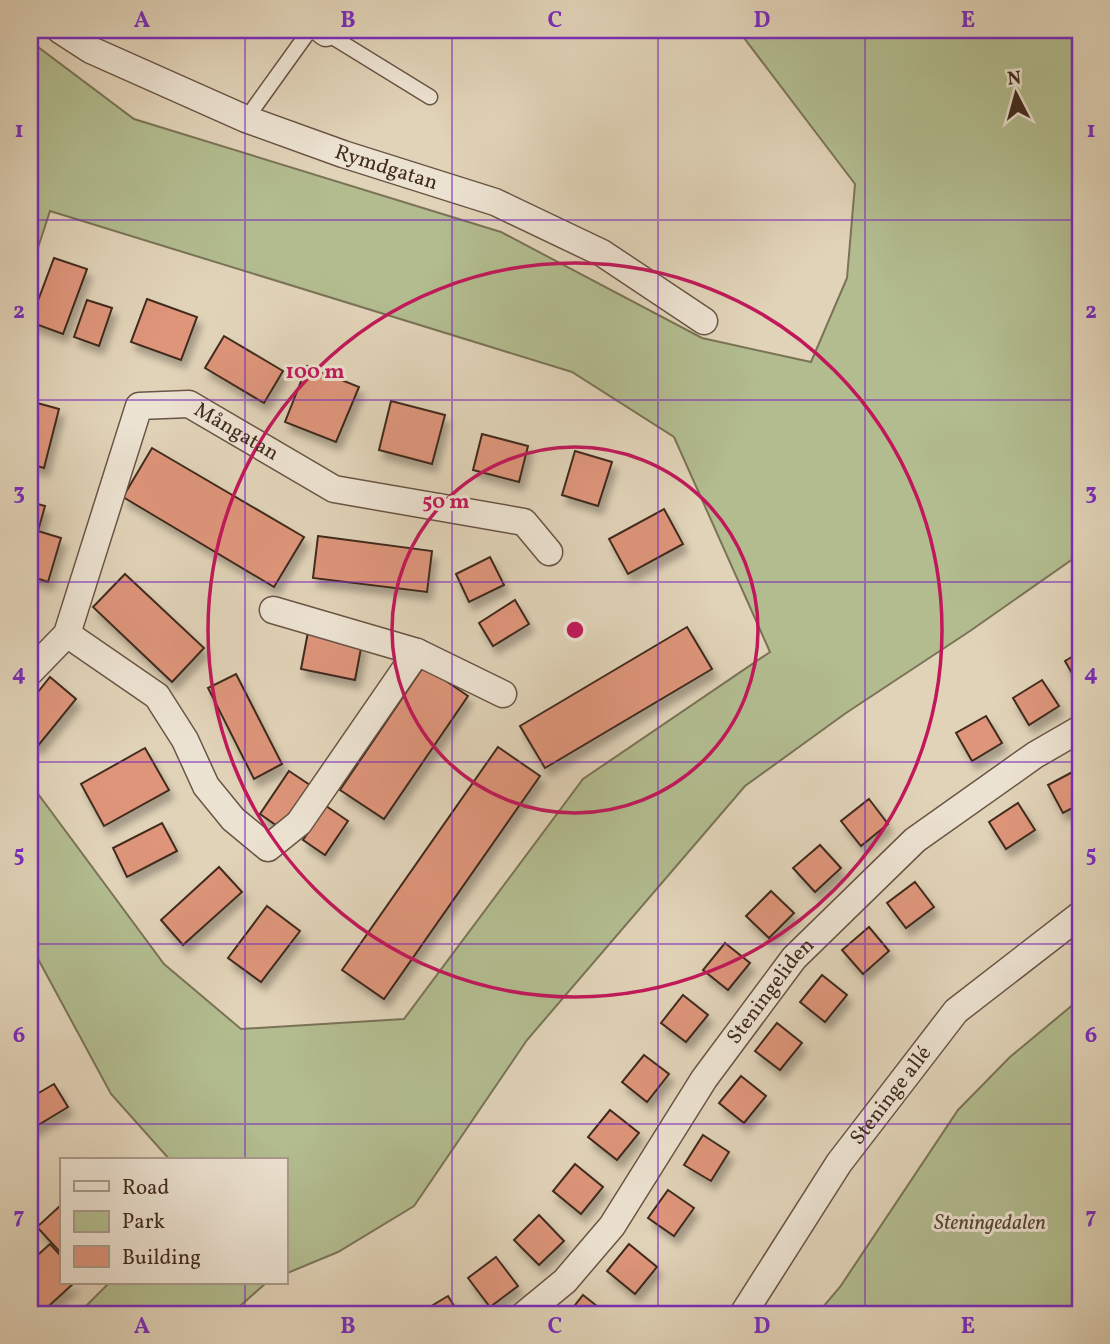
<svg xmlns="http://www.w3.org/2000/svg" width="1110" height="1344" font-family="Vollkorn,serif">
<defs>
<filter id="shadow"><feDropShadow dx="4.5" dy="8" stdDeviation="3.5" flood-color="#0004"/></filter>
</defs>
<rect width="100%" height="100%" fill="#e1d3b8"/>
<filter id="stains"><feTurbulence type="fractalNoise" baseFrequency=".00286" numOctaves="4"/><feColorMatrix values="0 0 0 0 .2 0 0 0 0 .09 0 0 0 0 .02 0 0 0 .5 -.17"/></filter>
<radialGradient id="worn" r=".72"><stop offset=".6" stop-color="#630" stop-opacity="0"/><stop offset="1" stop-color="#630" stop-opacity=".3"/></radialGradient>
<g fill="#b2bc8f" stroke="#7a7357" stroke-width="2">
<polygon points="738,30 1080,30 1080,554 970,631 846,713 745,786 527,1040 414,1206 338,1252 285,1274 285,1160 170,1160 111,1094 30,944 30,783 164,964 241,1029 404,1019 583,779 770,652 674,437 572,372 50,211 30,272 30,41 134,119 501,232 702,338 811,362 847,278 855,184"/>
<polygon points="1080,987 1080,1314 817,1314 840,1287 958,1110 1010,1057 1075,1003"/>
<polygon points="109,1283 266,1283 231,1314 78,1314"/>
</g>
<g fill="#de957a" stroke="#412a1f" stroke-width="2" filter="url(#shadow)">
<polygon points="54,258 87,269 63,334 30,322"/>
<polygon points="147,299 197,317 181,360 131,342"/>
<polygon points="87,300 112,308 99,346 74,337"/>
<polygon points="224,336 283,371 264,403 205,368"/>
<polygon points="307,366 359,387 336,442 285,422"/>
<polygon points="30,401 59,409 44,468 30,464"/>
<polygon points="391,401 445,415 432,464 379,450"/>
<polygon points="482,434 528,446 519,482 473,470"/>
<polygon points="152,448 304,537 274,587 123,497"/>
<polygon points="575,451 612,462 598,506 562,495"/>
<polygon points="30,502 45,506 38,531 61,538 48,582 30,576"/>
<polygon points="664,509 683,544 628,574 609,539"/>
<polygon points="318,536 432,551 427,592 313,578"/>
<polygon points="490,557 504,585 469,602 456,574"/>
<polygon points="125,574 204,648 172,682 93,607"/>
<polygon points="515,600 529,624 493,646 479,623"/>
<polygon points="687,627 712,669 545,768 520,726"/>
<polygon points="308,632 362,643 355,680 301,669"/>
<polygon points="1080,652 1080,687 1065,661"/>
<polygon points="424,666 468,696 384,819 340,790"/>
<polygon points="236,674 282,764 254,779 208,688"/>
<polygon points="50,677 76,699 37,747 30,741 30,702"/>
<polygon points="1042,680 1059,706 1029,725 1013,698"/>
<polygon points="986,716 1002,743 972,761 956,733"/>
<polygon points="498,747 540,776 384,999 342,970"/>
<polygon points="145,748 169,790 104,826 81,784"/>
<polygon points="1080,768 1080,804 1063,813 1048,785"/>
<polygon points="289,771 310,785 280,828 260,814"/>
<polygon points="869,799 888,824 861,846 841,821"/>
<polygon points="1018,803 1035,830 1006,849 989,822"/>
<polygon points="326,806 348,821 325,855 303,840"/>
<polygon points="162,823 177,851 127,877 113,848"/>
<polygon points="820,845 841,868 815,892 793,868"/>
<polygon points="219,867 242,892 183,945 161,920"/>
<polygon points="915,882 934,907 906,928 887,903"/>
<polygon points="771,891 794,913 769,938 746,916"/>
<polygon points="267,906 300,931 261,982 228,958"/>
<polygon points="869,927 889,951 863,974 842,950"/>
<polygon points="725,943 750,963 728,990 703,970"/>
<polygon points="822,975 847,995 825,1022 800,1002"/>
<polygon points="683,995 708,1015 686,1042 661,1023"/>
<polygon points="777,1023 802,1043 780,1070 755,1051"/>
<polygon points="644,1055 669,1074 647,1102 622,1082"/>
<polygon points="741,1076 766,1096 744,1123 719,1103"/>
<polygon points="54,1084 68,1107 30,1130 30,1098"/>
<polygon points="610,1110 639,1133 617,1160 588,1137"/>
<polygon points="703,1135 729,1152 711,1181 684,1165"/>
<polygon points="575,1164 603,1187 581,1214 553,1191"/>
<polygon points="668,1190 694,1208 674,1236 648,1218"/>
<polygon points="61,1205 61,1253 37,1227"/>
<polygon points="539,1215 564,1241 539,1265 514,1240"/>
<polygon points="50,1244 61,1256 61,1283 74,1283 40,1314 30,1314 30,1262"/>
<polygon points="629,1244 657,1267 635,1294 607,1271"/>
<polygon points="496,1257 518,1286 490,1307 468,1278"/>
<polygon points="583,1295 607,1314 568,1314"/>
<polygon points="448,1296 459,1314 418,1314"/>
</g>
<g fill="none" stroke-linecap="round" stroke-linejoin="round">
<g stroke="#695445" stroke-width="17">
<polyline id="lane" points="246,119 307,34 315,31 326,33 430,97"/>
</g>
<g stroke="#695445" stroke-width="29">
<g id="street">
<path id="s1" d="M60,30L91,50L246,119L343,154L495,202L602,253L704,321"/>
<polyline points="322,30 326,33"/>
<polyline points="273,610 417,652 503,694"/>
<polyline points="67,634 157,696 185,740 206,786 233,819 268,848 299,823 417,652"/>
<path id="s2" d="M30,672L67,634L139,406L189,404L334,489L524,522L549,552"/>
<path id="s3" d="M525,1314L565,1281L612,1226L704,1079L794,958L915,840L1035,755L1080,729"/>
<path id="s4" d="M743,1314L839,1163L956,1011L1080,915"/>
</g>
</g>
<use href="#lane" stroke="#ece2d1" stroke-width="14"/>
<use href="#street" stroke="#ece2d1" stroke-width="26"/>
</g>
<path fill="none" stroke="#7b2cbf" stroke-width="2" stroke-opacity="0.55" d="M245,30V1160M452,30V1314M658,30V1314M865,30V1314M30,220H1080M30,400H1080M30,582H1080M30,762H1080M30,944H1080M30,1124H1080M245,1283V1314"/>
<g fill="none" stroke="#c2185b" stroke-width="3.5">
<circle cx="575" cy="630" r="183"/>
<circle cx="575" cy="630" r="367"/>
</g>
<g text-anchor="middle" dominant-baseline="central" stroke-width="6" stroke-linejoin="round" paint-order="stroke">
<g font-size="21" fill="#412a1f" stroke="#ece2d1">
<text stroke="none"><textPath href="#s1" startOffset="355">Rymdgatan</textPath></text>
<text stroke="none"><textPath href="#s2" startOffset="397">Mångatan</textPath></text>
<text stroke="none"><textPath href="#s3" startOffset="408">Steningeliden</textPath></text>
<text stroke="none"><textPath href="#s4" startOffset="264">Steninge allé</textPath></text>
</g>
<g font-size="21" font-style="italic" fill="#584735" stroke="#ece2d1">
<text x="990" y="1223">Steningedalen</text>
</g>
</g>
<circle cx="575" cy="630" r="10" fill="#c2185b" stroke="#ece2d1" stroke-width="3.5"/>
<g font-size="21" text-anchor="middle" font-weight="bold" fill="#c2185b" stroke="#ece2d1" stroke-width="6" stroke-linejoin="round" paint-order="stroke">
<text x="315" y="378">100 m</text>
<text x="446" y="508">50 m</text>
</g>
<rect width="1110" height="1344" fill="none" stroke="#e1d3b8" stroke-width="77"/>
<rect x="60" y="1158" width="228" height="126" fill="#ece2d1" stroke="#a8988a" stroke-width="2"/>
<rect x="74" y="1181" width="35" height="10" fill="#ece2d1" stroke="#a8988a" stroke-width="2"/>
<text x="122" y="1194" font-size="21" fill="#412a1f">Road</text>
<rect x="74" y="1211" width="35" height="21" fill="#b2bc8f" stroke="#a8988a" stroke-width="2"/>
<text x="122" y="1228" font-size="21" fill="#412a1f">Park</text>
<rect x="74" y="1246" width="35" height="21" fill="#de957a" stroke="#a8988a" stroke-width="2"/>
<text x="122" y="1264" font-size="21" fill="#412a1f">Building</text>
<g transform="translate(1016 94) rotate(354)" stroke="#ece2d1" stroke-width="5" paint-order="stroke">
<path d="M0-5L12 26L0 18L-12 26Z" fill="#412a1f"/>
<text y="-10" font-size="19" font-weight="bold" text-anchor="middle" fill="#412a1f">N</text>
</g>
<rect x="38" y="38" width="1034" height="1268" fill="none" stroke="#7b2cbf" stroke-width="2.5"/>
<g font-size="23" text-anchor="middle" font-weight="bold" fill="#7b2cbf">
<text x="142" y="27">A</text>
<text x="348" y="27">B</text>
<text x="555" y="27">C</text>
<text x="762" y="27">D</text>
<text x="968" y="27">E</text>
<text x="19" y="137">1</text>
<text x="1091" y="137">1</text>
<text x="19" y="318">2</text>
<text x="1091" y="318">2</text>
<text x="19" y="499">3</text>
<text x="1091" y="499">3</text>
<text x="19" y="680">4</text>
<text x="1091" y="680">4</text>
<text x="19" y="861">5</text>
<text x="1091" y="861">5</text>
<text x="19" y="1042">6</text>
<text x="1091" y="1042">6</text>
<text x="19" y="1223">7</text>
<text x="1091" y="1223">7</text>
<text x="142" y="1333">A</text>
<text x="348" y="1333">B</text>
<text x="555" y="1333">C</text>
<text x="762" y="1333">D</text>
<text x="968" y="1333">E</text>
</g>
<rect width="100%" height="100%" filter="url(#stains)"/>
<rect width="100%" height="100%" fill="url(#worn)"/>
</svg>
